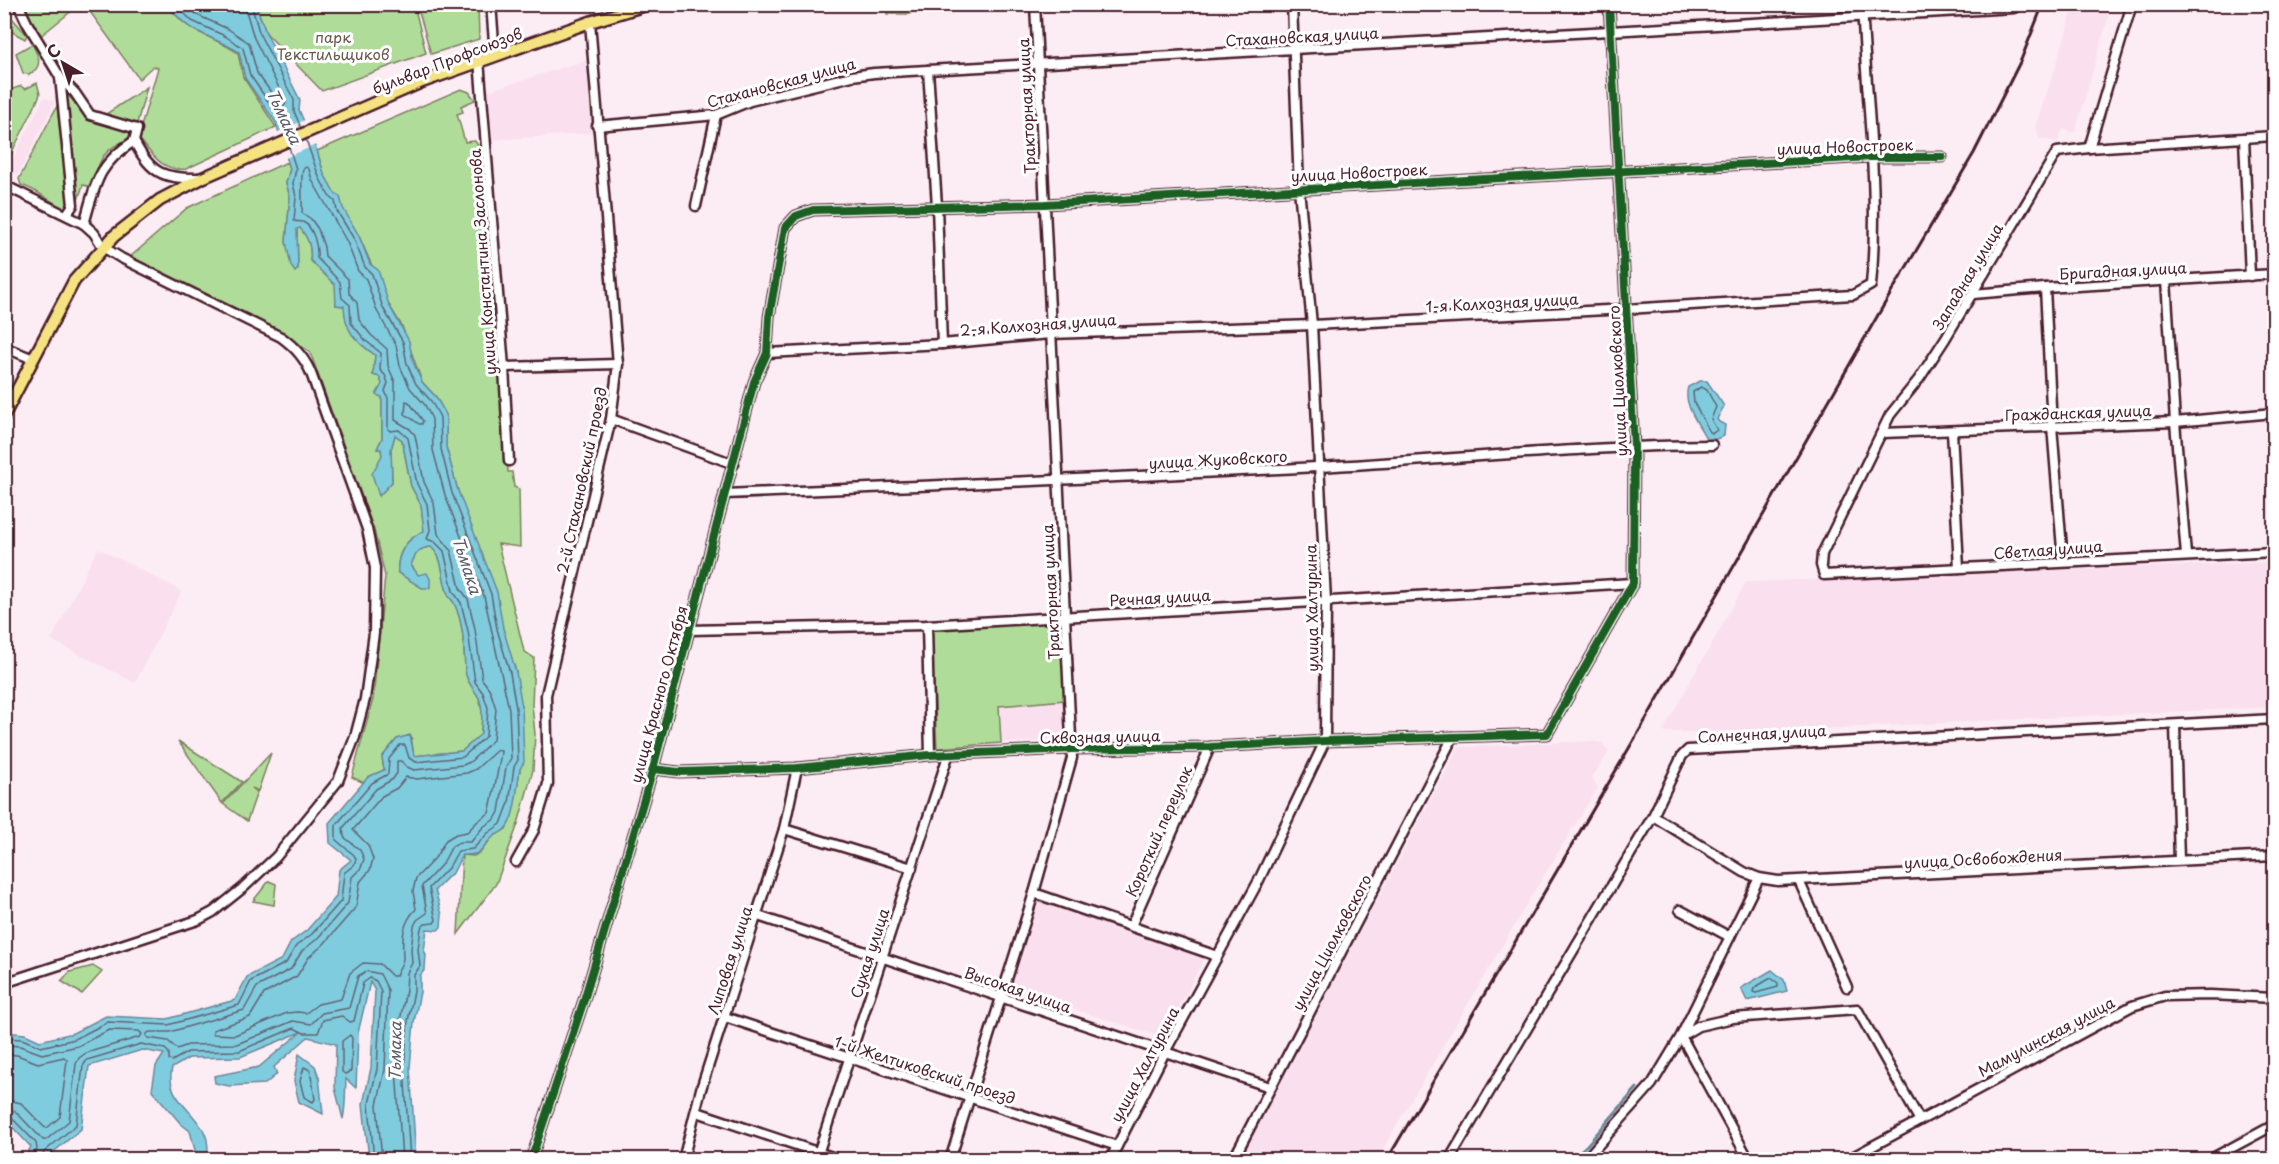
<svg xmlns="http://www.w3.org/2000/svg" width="2279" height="1164" font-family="'Playpen Sans',sans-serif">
<rect width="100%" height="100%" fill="#fcedf5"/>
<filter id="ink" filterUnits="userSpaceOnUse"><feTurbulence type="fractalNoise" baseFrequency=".0167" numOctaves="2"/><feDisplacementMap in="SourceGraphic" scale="12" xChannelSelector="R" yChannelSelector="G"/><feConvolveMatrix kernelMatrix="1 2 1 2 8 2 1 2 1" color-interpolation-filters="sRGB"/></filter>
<g filter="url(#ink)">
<g fill="#fae0ee">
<polygon points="2074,5 2112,5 2075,133 2063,129 2058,142 2040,139 2035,127 2057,62"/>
<polygon points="586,60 593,133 493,140 488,91"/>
<polygon points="44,97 55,102 18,175 7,170"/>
<polygon points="98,548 182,591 135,683 51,640"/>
<polygon points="2274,562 2274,707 1760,732 1662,732 1746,582"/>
<polygon points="1065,700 1067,740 1001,743 999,706"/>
<polygon points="1591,741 1603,743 1609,752 1592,778 1598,787 1534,892 1377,1159 1238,1159 1459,747"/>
<polygon points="1036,900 1197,952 1202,956 1203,960 1164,1038 1010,989"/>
</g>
<g fill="#b0dc99" stroke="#7d7e62" stroke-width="1.5">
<path d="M159,4C176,9 177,20 190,27C206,37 222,42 238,53L243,77L276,127L186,169C162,172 152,154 138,137L158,68L153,66L139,79L85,5Z"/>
<polygon points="18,5 79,5 38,38"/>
<polygon points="256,5 414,5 426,53 322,91 266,33"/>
<polygon points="417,5 478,5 479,39 431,54"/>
<polygon points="886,5 909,5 910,14 887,14"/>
<polygon points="5,10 27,35 25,39 5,28"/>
<path d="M32,44C39,56 44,66 29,75L23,73L16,53Z"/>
<polygon points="37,83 40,94 36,104 5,166 5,96 7,91 21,86 25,89"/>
<polygon points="147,87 136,127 103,116"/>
<polygon points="461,89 469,92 475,100 461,106 463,112 457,114 465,142 475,141 484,155 508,472 512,472 514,487 519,489 520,547 498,544 524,651 534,658 532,705 535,734 533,770 518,824 496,884 458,934 462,855 474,856 481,852 492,837 506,829 512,816 520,769 516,672 458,491 446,447 446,415 436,397 422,382 402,326 389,305 359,236 342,208 340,197 334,192 324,174 317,151"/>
<path d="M63,90L89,117L119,126L130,133L129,139C101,150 100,160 91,187L83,185L77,203Z"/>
<path d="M57,106L69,203L65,209C49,201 38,190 21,185L19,179Z"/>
<path d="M287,162L290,169L286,183L290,197L286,242L298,269L297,229L300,227C308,238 312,247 310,260L336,285V305L344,306L362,345L375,355L373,375L380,377L382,384V438L377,449H381L382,455L379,496L392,482L391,449L395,435L402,440L411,486L421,505L424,531C407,538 396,553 398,573L405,577L418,575L411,565C415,554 418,548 431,547C445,559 441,577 448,594C449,598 454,601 455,605C464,625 464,649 465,669C466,682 474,688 479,698C484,710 481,722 481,735L462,751L414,756L411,736L397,739L382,757L384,770L368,777L364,783L352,777L373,699L385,576L374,530L310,352L283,334L130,257L187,208Z"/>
<polygon points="1060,620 1065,700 999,706 1001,743 937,748 931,628"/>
<polygon points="178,741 242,782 222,803"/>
<polygon points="271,753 258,791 252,788 257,792 247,821 223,804"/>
<polygon points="269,881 276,884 274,905 253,901"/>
<polygon points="93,966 102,972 82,994 61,981 70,972"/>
</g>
<g fill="#80ccdf" stroke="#6a8797" stroke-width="1.5">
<path d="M159,5H256L266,33L300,100L299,110L317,151L324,174L334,192L340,197L343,208L359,236L370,264L378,270L389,305L409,341L413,362L422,382L436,397L446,415V447L458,491L497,592L503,628L516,672L522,707L524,762L520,769C517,785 516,818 505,829C502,833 496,834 493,837C479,849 483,856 462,855L454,871L435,890L442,915L441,927L438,930L427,929L424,951L426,954L425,969L420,976V992L414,1022L410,1067L416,1159H369L363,1104L371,1068L375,991L370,982L358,1033L356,1088L346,1079C345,1093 346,1105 343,1119L335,1088L336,1044L308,1037L274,1067L277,1074L265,1084L229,1086L215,1083L214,1076L259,1067L301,1032L240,1057L189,1058L172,1068C162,1107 219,1118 206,1159H192L195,1150L190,1131L181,1124L152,1090L156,1066L164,1054L142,1050L89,1066L81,1129L45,1159H24L31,1147L5,1119V1032L25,1034L40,1041L73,1033L106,1016L167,1019L235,1000L247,977L282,959L291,942L307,930L336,897L339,870L351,860L330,843L329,823L368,777L384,770L382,757L397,739L410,735L414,756L462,751L481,734C481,722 484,710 479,698C474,688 466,682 465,669C464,649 464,625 455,605C454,601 449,598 448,594C441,577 445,559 431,547C418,548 415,554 411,565L418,575L427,573L430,579V588H422L398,573C396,554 407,538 424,531L421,505L411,486L402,440L395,435L391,449L392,482L379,496L372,474L382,455L381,449H377L382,438V397L376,395L382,384L380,377L373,375L375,355C354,340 345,331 344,306L336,305L335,285L310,260C312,247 308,238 300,228L297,229L298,269L295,272L291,266L286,242L290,197L286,183L290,169L276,123L245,78L239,52C223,42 206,37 190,27C178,20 176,9 159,5Z"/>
<path d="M1700,381H1707L1724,406L1717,419L1719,422L1725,425L1724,436L1708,442C1700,426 1682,404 1688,387Z"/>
<polygon points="1772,970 1784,980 1787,991 1747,1001 1741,988"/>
<polygon points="299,1054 315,1066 319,1077 323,1114 299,1102 294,1081"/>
</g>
<polygon fill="#fcedf5" points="307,119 318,144 283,159 276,133"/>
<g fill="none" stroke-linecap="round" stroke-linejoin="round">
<g stroke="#606473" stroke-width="1.5">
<polyline points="175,4 192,21 225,36 243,48 250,75 281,120 285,134"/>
<polyline points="186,4 197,15 228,29 249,43 257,73 281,106 284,107 286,102 254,38 244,4"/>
<polyline points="251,4 260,35 294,100 294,111 301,128"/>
<polyline points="306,140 319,177 329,196 335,201 337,211 354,239 365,267 372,274 383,308 403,342 407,364 416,384 431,401 440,417 441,449 452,493 491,594 497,629 510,673 516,708 518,760 514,767 509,803 501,824 488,833 473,849 458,851 449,867 429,888 436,920 434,923 425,924 421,928 418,949 420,966 414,975 414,991 408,1021 404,1067 410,1160"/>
<polygon points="1701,387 1707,390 1716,407 1711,419 1717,430 1713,433 1710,432 1694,403 1693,392"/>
<polygon points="406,401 409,402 423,421 422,424 419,424 405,414"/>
<path d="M497,750L501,751C501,756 491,806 489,813L478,821L467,832L456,834L446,840L435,858L416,878L413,891L416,909C402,923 402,939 403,958C403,963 398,970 396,976H392L380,964L363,963L350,973L341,999L318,1004L306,1013L297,1012L287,1013L235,1035L213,1034V1030L250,1017L264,994L297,976L309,957L323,945L356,907L360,882L370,870L373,859L368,845L353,830L382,796L397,788L406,777L417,779L467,773L476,769Z"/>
<polygon points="1771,978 1778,983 1778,987 1756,993 1753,992 1754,988"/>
<polygon points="350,1035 352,1038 351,1071 345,1074 342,1072 342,1041"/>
<path d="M4,1038L22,1039L41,1047L75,1039L108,1022L168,1025L239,1005L251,981L286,963L296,946L312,934L341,901L344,873L354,865L356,859L354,855L336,840V825L372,783L388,774L389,759L400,745H405L409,758L416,762L463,757L486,736L488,708L483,693L475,682L468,631L461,603L453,591L444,551L435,542L427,539L430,530L427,504L417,484L408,438L399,430L390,431L388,429V398L385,391L388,383L385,375L380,370L381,353L366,341L351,323L350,305L342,298L340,282L317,258C318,248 314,227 303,222C300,221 297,222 294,221L296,197L293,183L296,169L289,147"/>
<polyline points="4,1045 20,1046 42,1054 78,1046 109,1030 139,1031 142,1034 140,1037 86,1053 79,1058 76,1064 69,1121 46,1140 43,1140 15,1111 4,1108"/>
<polyline points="4,1054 17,1055 38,1063 64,1057 67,1060 60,1117 47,1128 44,1127 21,1103 4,1099"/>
<polygon points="304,1067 310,1070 315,1099 313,1102 304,1097 300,1081"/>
<polyline points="4,1115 11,1117 36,1143 37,1149 31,1160"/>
<polyline points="41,1160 44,1152 76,1125 83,1066 87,1060 141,1044 165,1049 169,1053 169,1060 172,1061 188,1052 239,1051 294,1028 304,1033 318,1033 323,1020 342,1016 350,1022 354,1021 363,983 370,978 376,981 381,991 377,1069 369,1104 374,1160"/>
<path d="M382,1160L377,1105L385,1070L388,990L380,974L367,971L358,976L349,1008L322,1013L311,1024L293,1021L237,1044L188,1045L177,1049L168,1041L148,1038L146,1035L149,1032H170L244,1010L257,987L291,969L302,951L317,939L348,903L352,877L361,868L364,859L360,850L344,837L343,828L376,789L393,779L397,773V761H401L407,767L414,770L463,765L470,762L493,740L496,709L490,690L482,679L475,629L468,599L460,588L451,550L438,534L434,503L424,482L415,435L410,429L395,420V382L388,366L387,349L371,335L359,320L357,303L349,293L348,279L325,256L324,247L318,229L311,219L302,213C303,198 300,184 303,169L306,167L309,169L312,180L347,242L358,271L366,279L377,311L396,345L400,366L410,388L425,405L432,419L433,450L445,495L484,596L509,709L511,758L506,767L499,812L495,819L483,827L471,842H460L452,846L443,863L422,886L427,913L417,920L414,926L411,949L412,963L407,973L406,990L400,1021L396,1068L402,1160"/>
</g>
<polyline stroke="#6a8797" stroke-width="3" points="1570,1160 1587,1145 1637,1088"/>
<g stroke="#4a1f2b" stroke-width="13">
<g id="minor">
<polyline points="18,4 27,23 60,77 73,205 67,214"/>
<polyline points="491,4 495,55"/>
<polyline points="479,60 504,367 509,461"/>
<polyline points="928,70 937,206 942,344"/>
<path d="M60,78L75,93L90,115L137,129L134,141C151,175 165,179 201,178"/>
<polyline points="597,126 716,115 750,101 852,76 874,73 2014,8"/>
<polyline points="2274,136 2089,148 2057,152 1945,339 1919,379 1890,415 1822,554 1821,565 1824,575 2274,552"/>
<polyline points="2244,138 2250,276"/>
<polyline points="2089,148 2132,4"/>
<path d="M4,185L84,224L94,233L103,247L121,258L281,337C295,347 306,359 312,376L367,529L375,568L374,633L365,699L355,737L338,781L276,857L243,888L213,912L198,920L4,983"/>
<polyline points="696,206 716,115"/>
<path d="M84,224C96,183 97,165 134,141"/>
<polyline points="2166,280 2175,422 2186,555"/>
<polyline points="2045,288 2052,426 2063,561"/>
<polyline points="1973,294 2045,288 2274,274"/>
<polyline points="4,347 33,359"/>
<path d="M767,353L942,344L1050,334L1312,325L1627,309L1853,295L1871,285C1880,193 1866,97 1862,4"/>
<polyline points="504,367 618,364"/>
<polyline points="611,419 734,464"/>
<polyline points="1952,431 1959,568"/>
<polyline points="1882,433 2175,422 2274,413"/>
<path d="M725,494C922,486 1119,478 1316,467C1448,460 1580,446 1712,445"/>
<polyline points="927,625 930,755"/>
<polyline points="689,630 927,625 1633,583"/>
<polyline points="2175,725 2179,860"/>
<polyline points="653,769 679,772 797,768 930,755 1072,749 1210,747 1325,741 1547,734 1633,583 1634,446 1609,4"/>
<polyline points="1653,816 1744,872 1759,878 1778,881 2274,856"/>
<polyline points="784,829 912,868"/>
<polyline points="516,862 534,830 548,784 546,695 611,419 618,364 590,22"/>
<polyline points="1799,881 1847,987"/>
<polyline points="1034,893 1217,956"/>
<polyline points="1680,910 1730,937"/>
<polyline points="758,916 1270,1087"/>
<polyline points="1131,926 1210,747"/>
<polyline points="725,1017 1117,1146"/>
<polyline points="697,1112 841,1160"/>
<polyline points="531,1160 584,1000 653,769 754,382 767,353 769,317 785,228 796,216 813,210 1045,204 1871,157 1942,157"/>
<polyline points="683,1160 701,1089 784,829 797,768"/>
<polyline points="816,1160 948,756"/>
<polyline points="950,1160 1034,893 1072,758 1035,4"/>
<polyline points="1110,1160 1165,1052 1258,882 1325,741 1326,601 1312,325 1299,188 1292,4"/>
<polyline points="1233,1160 1453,737"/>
<polyline points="1449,1160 1653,816 1682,756 1688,750 2274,719"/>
<polyline points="1585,1160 1652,1084 1681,1036 1759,878"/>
<polyline points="1749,1160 1681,1036 1698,1026 1733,1018 1857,1009 1919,1119"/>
<polyline points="1847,1160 2132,1006 2165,996 2210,995 2274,998"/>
<polyline points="2209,1160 2274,1125"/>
</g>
</g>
<g stroke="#4a1f2b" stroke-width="15">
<polyline id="major" points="4,415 74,281 114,236 160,200 202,178 422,82 590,22 649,4"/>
</g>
<use href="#minor" stroke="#fff" stroke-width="8"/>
<use href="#major" stroke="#f5e382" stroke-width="10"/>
<polyline stroke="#4a1f2b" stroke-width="3" points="1387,1160 1645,721 1878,315 1974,153 2021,60 2043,4"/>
<g stroke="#fff" stroke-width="11">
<g id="cycleway">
<polyline points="653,769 679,772 797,768 930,755 1072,749 1210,747 1325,741 1547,734 1633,583 1634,446 1609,4"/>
<polyline points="531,1160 584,1000 653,769 754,382 767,353 769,317 785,228 796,216 813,210 1045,204 1871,157 1942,157"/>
</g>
</g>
<use href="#cycleway" stroke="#1b5e20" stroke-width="8"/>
</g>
</g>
<g text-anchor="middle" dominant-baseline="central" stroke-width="6" stroke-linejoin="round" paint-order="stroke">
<g font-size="15" fill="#69584c" stroke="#fff">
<text x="333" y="36">парк<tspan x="333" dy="17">Текстильщиков</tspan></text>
</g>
<g font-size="15" fill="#4a1f2b" stroke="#fff">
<text transform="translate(1302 36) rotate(-3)">Стахановская улица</text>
<text transform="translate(447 60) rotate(-21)">бульвар Профсоюзов</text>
<text transform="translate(781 82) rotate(-15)">Стахановская улица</text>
<text transform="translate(1026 106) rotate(-93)">Тракторная улица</text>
<text transform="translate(1845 146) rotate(-2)">улица Новостроек</text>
<text transform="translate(1359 172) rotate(-3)">улица Новостроек</text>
<text transform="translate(482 262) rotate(-94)">улица Константина Заслонова</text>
<text transform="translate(2123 270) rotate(-3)">Бригадная улица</text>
<text transform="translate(1967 276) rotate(-59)">Западная улица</text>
<text transform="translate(1502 302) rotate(-3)">1-я Колхозная улица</text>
<text transform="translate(1038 324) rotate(-4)">2-я Колхозная улица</text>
<text transform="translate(1617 381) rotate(-93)">улица Циолковского</text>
<text transform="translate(2078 412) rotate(-2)">Гражданская улица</text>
<text transform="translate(1218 459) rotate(-3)">улица Жуковского</text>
<text transform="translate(581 480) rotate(-78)">2-й Стахановский проезд</text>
<text transform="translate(2048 549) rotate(-4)">Светлая улица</text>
<text transform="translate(1050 592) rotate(-93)">Тракторная улица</text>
<text transform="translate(1160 597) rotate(-3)">Речная улица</text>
<text transform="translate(1311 608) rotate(-91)">улица Халтурина</text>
<text transform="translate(658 694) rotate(-75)">улица Красного Октября</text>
<text transform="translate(1762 733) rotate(-3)">Солнечная улица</text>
<text transform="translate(1100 736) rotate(-1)">Сквозная улица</text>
<text transform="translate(1158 831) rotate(-66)">Короткий переулок</text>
<text transform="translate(1983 858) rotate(-3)">улица Освобождения</text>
<text transform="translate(1331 942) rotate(-62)">улица Циолковского</text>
<text transform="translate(869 953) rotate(-72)">Сухая улица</text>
<text transform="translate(729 960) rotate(-72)">Липовая улица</text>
<text transform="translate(1018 989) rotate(19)">Высокая улица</text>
<text transform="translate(2046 1036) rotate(-28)">Мамулинская улица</text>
<text transform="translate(1144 1064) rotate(-62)">улица Халтурина</text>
<text transform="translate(925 1069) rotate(18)">1-й Желтиковский проезд</text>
</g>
<g font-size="16" font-style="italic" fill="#5d5c6a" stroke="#fff">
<text transform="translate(285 116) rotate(65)">Тьмака</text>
<text transform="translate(468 565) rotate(72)">Тьмака</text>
<text transform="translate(394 1051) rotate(-89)">Тьмака</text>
</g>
</g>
<rect width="2279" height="1164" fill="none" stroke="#fff" stroke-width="24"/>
<rect x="12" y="12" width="2255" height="1140" fill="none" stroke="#4a1f2b" stroke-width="2" filter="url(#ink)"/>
<g transform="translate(63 63) rotate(321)" stroke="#ffffff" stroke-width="4.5" paint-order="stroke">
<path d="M0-4.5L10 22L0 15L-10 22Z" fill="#4a1f2b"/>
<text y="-9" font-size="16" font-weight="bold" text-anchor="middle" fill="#4a1f2b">С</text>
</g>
</svg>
